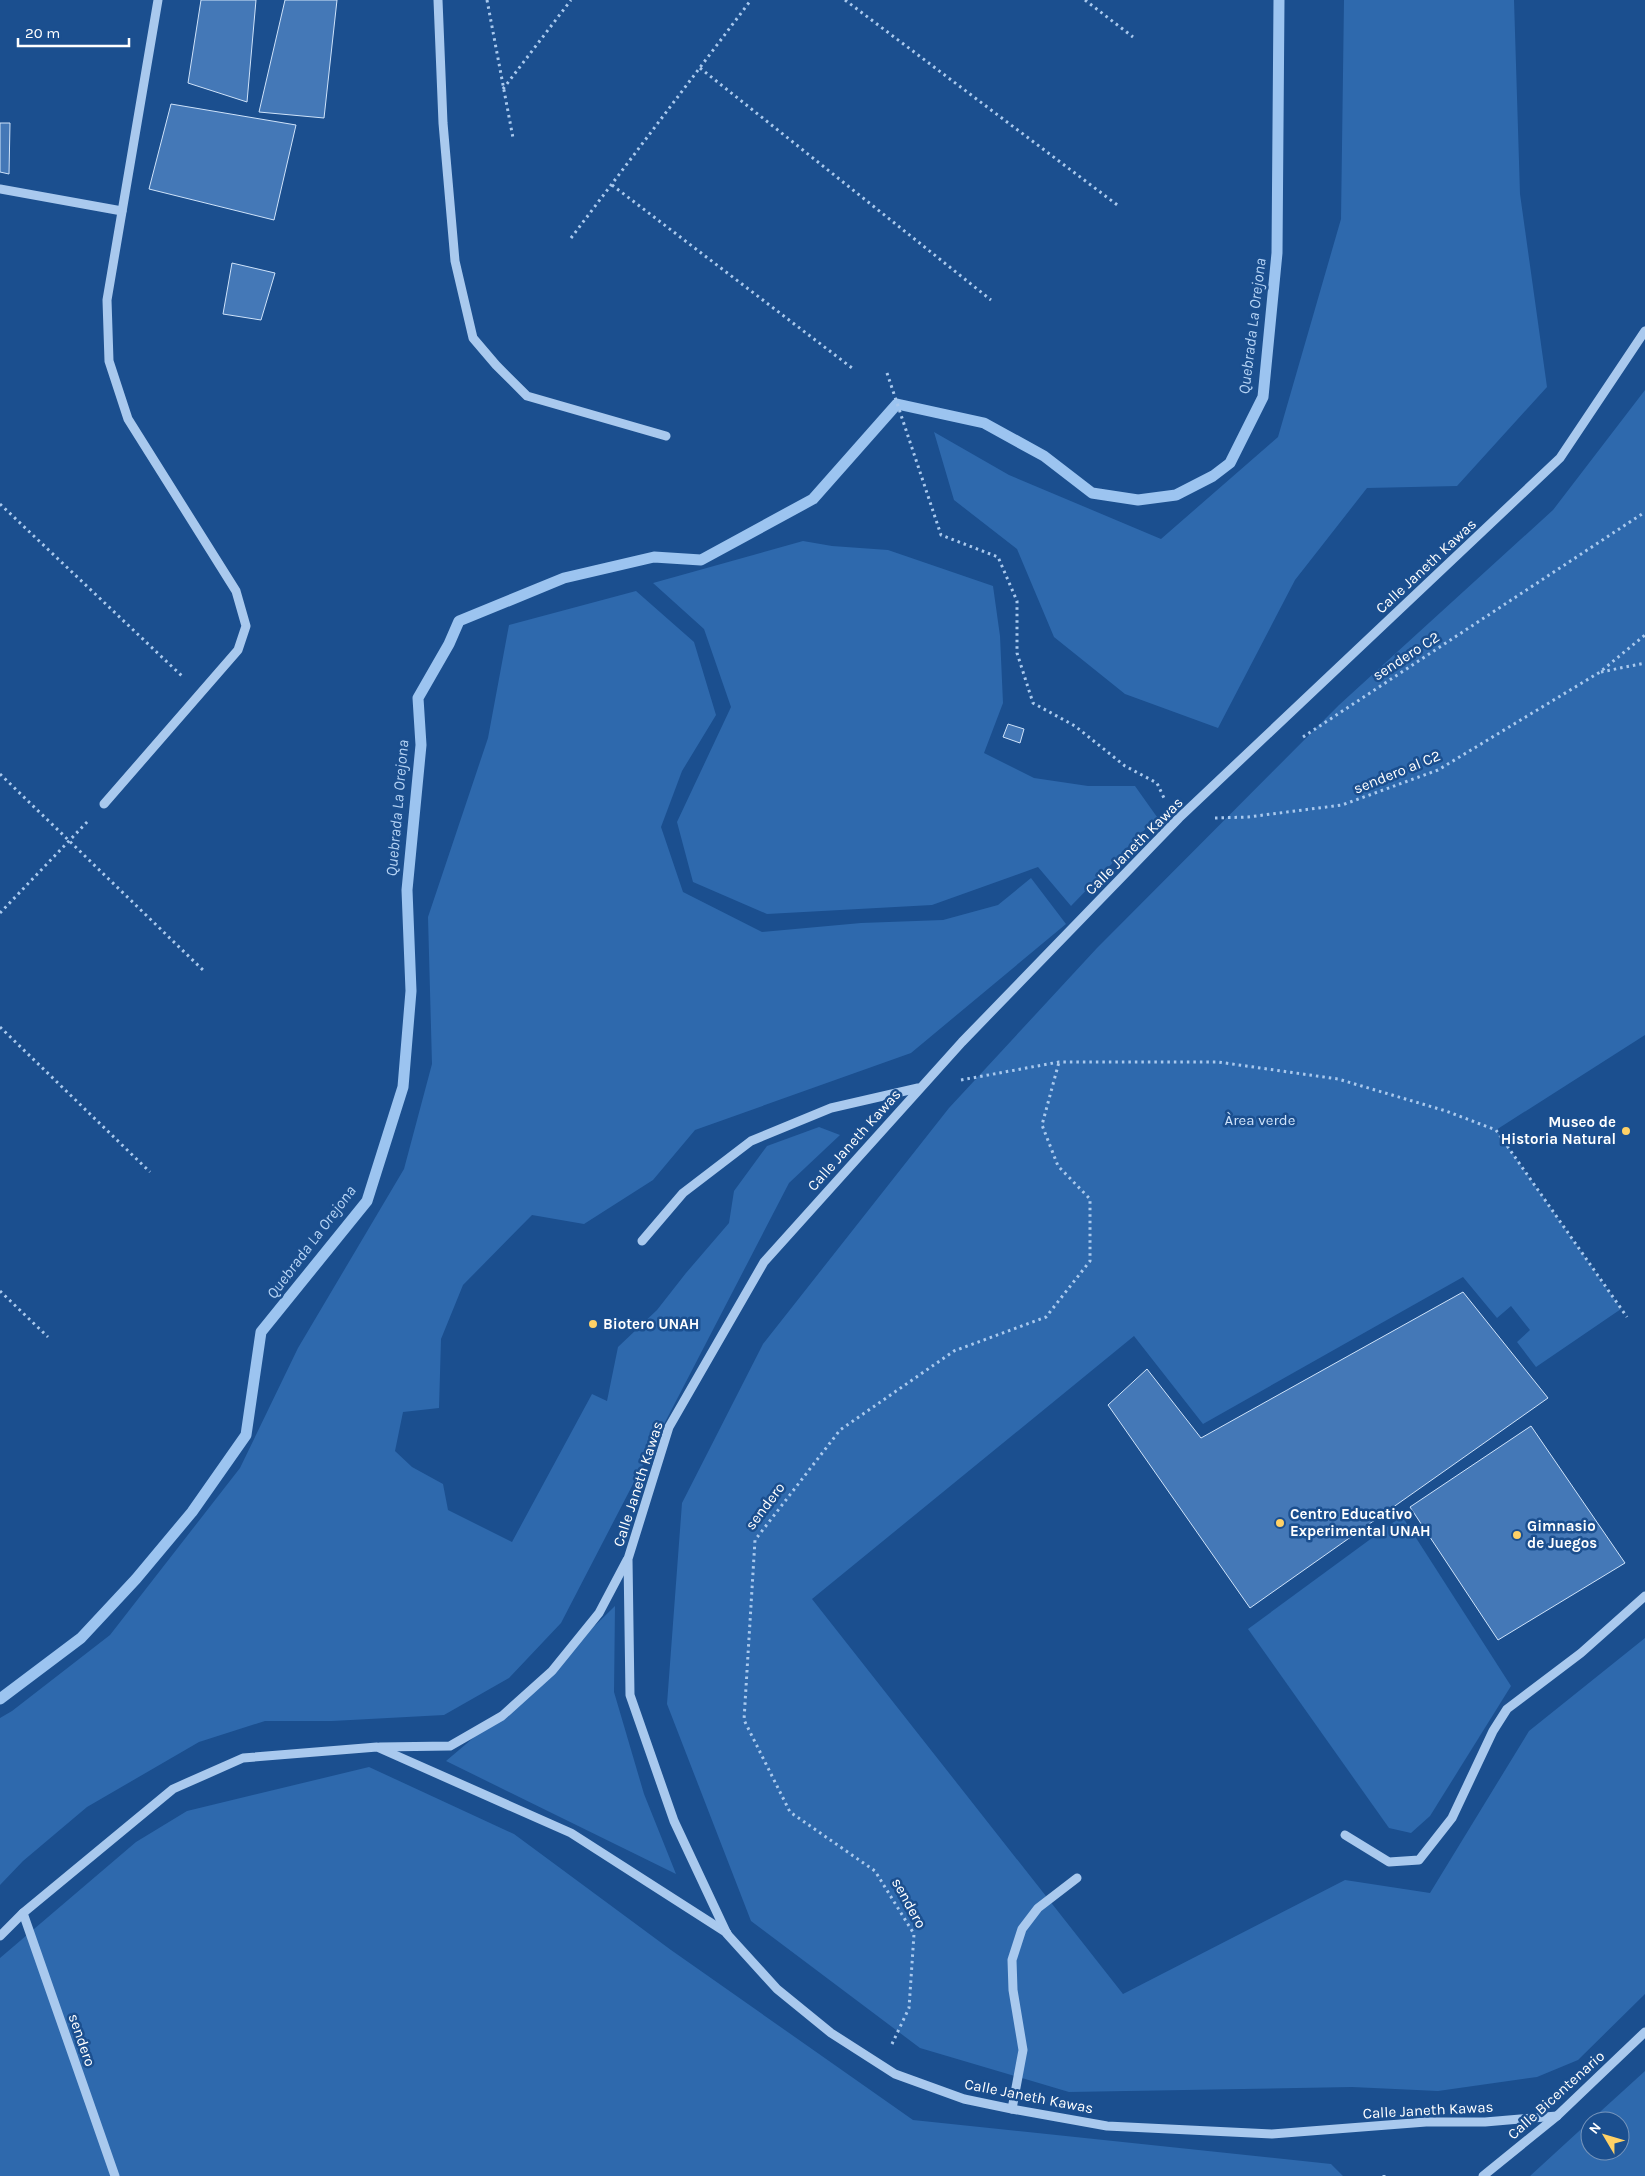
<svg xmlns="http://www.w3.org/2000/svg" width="1645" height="2176" font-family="Karla,sans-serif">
<rect width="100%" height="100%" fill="#1b4f8f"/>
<g fill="#2e69ad">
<polygon points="1344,0 1514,0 1520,194 1547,387 1457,486 1367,488 1295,580 1218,728 1125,694 1054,637 1017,549 954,500 934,432 1009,475 1161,539 1278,437 1341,219"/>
<polygon points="1645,390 1645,1035 1496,1130 1621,1309 1536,1367 1517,1342 1530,1330 1511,1306 1497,1318 1463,1277 1203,1424 1134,1336 812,1599 1123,1994 1345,1880 1430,1893 1529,1731 1645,1638 1645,1994 1578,2060 1537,2077 1438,2091 1352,2087 1069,2092 920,2048 751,1921 667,1704 682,1503 763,1344 949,1108 1097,948 1339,705 1553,510"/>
<polygon points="803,541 832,546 888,550 993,586 1000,636 1003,703 984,753 1034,778 1088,786 1135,786 1157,817 1071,906 1038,867 932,905 767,914 693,882 677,822 731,707 704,629 653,583"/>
<polygon points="636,591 694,642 716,715 682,771 661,827 683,892 762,932 861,923 943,920 998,905 1031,878 1066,924 911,1053 695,1130 653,1180 584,1224 532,1215 463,1285 441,1339 439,1408 403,1412 395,1451 412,1467 443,1484 448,1510 512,1542 592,1394 607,1401 618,1347 657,1310 686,1273 729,1223 734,1191 767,1146 819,1127 840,1135 789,1183 561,1623 509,1678 444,1715 332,1721 265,1721 199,1742 87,1807 23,1861 0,1885 0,1718 12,1711 110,1635 240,1468 298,1348 404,1169 432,1064 428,917 488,738 509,625"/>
<polygon points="1402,1516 1511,1686 1430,1816 1411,1833 1389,1828 1248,1629"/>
<polygon points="615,1606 614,1692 644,1794 676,1874 446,1761 524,1695"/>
<polygon points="369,1767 514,1834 671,1950 913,2120 1331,2164 1343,2176 0,2176 0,1958 136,1842 187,1811"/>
<polygon points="1645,2071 1645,2176 1530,2176 1590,2121 1590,2151 1620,2151 1620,2121 1590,2121"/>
</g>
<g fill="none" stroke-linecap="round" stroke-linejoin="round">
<polyline stroke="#9cc4f0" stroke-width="11" points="0,1699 81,1638 136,1579 192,1512 246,1435 261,1332 367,1201 403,1087 411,991 407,890 421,745 418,698 449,644 459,621 564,578 654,557 701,560 813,499 897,404 984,423 1044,456 1092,493 1138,500 1176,495 1213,476 1230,463 1263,397 1277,253 1279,0"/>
</g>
<g fill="#4478b7" stroke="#cfe3fa">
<polygon points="201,0 256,0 247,102 188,83"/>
<polygon points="285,0 337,0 324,118 259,112"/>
<polygon points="171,104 296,125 274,220 149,189"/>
<polygon points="0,123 10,123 9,174 0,172"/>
<polygon points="232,263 275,273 261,320 223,314"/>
<polygon points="1008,724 1024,729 1020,743 1003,737"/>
<polygon points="1463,1292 1548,1398 1250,1608 1108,1405 1147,1369 1201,1438"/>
<polygon points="1531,1426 1625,1563 1498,1640 1410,1507"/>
</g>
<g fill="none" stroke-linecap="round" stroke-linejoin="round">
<g stroke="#a9c9ee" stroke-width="3" stroke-dasharray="2.5 4" stroke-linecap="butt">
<polyline points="487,0 513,138"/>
<polyline points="845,0 1120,207"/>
<polyline points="1085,0 1133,37"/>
<polyline points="700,68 991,300"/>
<polyline points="503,89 571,0"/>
<polyline points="612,185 852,368"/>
<polyline points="571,238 751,0"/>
<polyline points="887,373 941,535 998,557 1017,601 1017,653 1033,703 1075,726 1125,766 1157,783 1164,798"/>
<polyline points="0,504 183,677"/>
<polyline points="1601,672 1645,663"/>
<polyline points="1303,737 1645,512"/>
<polyline points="0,774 205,972"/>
<polyline points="1215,818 1248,817 1342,805 1438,770 1600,672 1645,635"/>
<polyline points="0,913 88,821"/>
<polyline points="0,1027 150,1172"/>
<polyline points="961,1080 1059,1062 1218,1062 1338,1079 1446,1111 1496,1130 1627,1317"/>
<polyline points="0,1291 48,1337"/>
<polyline points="892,2044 909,2008 914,1934 875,1871 790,1812 744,1720 755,1540 840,1430 954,1351 1046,1317 1090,1261 1090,1199 1058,1166 1042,1125 1059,1062"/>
<polyline points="1384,2175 1384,2176"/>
</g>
<g stroke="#a9c9ee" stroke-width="9">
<polyline points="438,0 443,123 455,261 473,338 496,365 527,396 666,436"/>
<polyline points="0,189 122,211"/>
<polyline points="104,804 238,650 246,626 236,591 128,419 109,361 107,300 158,0"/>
<polyline points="642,1241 683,1193 751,1141 831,1108 918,1088"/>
<polyline points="380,1747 450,1746 502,1716 552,1671 599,1613 627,1560"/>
<polyline points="1345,1835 1389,1862 1419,1860 1452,1818 1493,1731 1507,1709 1581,1653 1645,1596"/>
<polyline points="23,1913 115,2176"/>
<polyline points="0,1936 23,1913 173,1789 243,1758 377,1747 571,1833 727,1933"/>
<polyline points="1012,2109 1023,2050 1013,1990 1012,1960 1022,1929 1038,1908 1077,1878"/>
<polyline points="1557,2116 1485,2122 1426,2122 1272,2134 1107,2126 1012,2109 964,2099 895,2074 831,2033 777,1989 727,1934 674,1821 630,1695 628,1559 669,1427 764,1262 962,1042 1179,818 1560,458 1645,331"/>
<polyline points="1483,2176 1557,2116 1645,2032"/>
</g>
</g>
<g fill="#ffd166" stroke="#1b4f8f" stroke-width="2">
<circle cx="1626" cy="1131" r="5"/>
<circle cx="593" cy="1324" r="5"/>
<circle cx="1280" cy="1523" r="5"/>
<circle cx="1517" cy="1535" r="5"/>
</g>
<g text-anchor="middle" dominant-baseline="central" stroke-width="5" stroke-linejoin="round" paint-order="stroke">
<g font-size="15" fill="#fff" stroke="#1b4f8f">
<text transform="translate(1426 566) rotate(-43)">Calle Janeth Kawas</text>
<text transform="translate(1406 656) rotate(-33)">sendero C2</text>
<text transform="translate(1397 772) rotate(-22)">sendero al C2</text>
<text transform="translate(1134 846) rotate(-45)">Calle Janeth Kawas</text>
<text transform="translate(854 1140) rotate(-48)">Calle Janeth Kawas</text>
<text transform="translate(638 1484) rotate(-72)">Calle Janeth Kawas</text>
<text transform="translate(765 1506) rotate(-53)">sendero</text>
<text transform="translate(909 1903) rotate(61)">sendero</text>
<text transform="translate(82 2040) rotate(71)">sendero</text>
<text transform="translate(1556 2095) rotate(-42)">Calle Bicentenario</text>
<text transform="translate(1029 2096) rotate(11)">Calle Janeth Kawas</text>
<text transform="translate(1428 2110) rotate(-3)">Calle Janeth Kawas</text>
</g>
<g font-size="15" fill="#cfe3fa" stroke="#1b4f8f">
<text x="1260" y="1120">Àrea verde</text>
</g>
<g font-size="15" font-weight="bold" fill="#fff" stroke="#1b4f8f" text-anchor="start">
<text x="1616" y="1122" text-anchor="end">Museo de<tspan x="1616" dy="17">Historia Natural</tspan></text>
<text x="603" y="1324">Biotero UNAH</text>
<text x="1290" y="1514">Centro Educativo<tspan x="1290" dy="17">Experimental UNAH</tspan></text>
<text x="1527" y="1526">Gimnasio<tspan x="1527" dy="17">de Juegos</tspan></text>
</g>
<g font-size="16" font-style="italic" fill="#b5d3f5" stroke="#1b4f8f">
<text transform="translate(1252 326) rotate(-83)">Quebrada La Orejona</text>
<text transform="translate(397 808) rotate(-85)">Quebrada La Orejona</text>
<text transform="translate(311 1242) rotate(-53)">Quebrada La Orejona</text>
</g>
</g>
<g transform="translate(1605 2136) rotate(308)"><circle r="24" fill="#1b4f8f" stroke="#7695bc"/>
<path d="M0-4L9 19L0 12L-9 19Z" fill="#ffd166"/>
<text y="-8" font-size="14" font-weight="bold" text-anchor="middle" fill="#ffffff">N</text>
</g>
<path d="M18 38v8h111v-8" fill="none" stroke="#ffffff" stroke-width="2.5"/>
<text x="25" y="38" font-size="15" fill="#ffffff" stroke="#1b4f8f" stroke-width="4" paint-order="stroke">20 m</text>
</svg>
